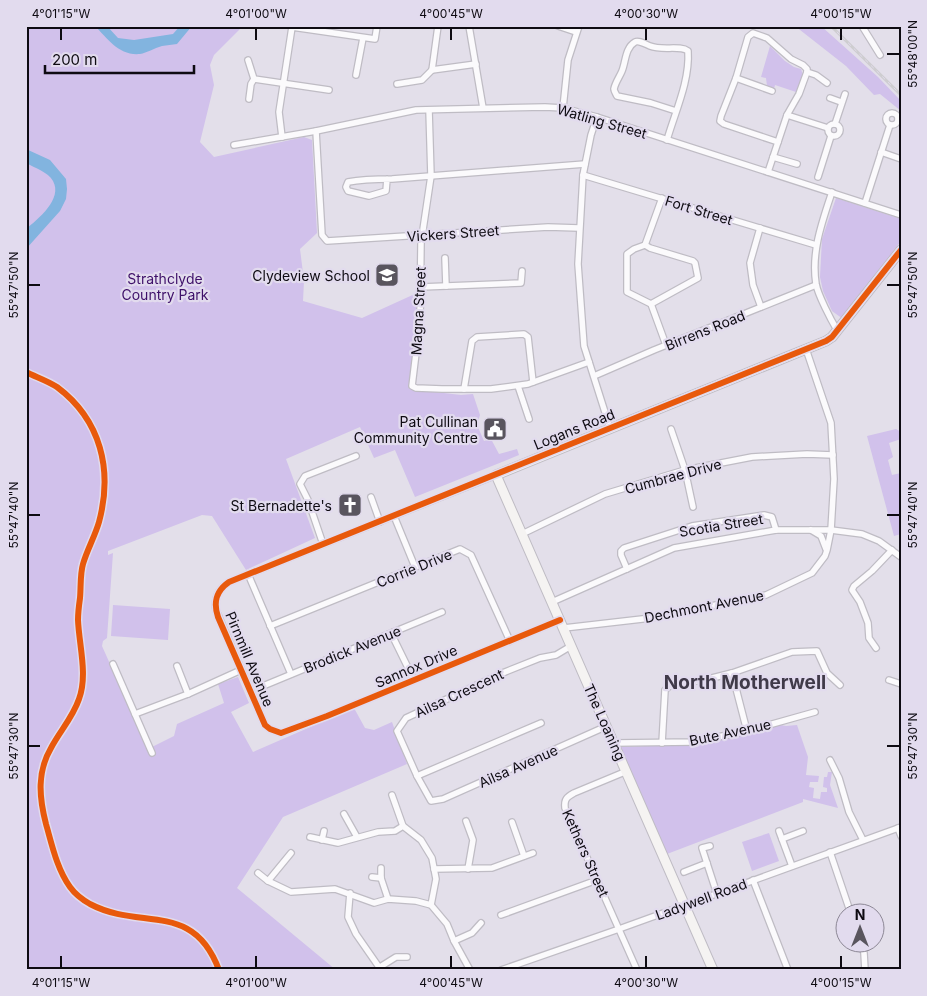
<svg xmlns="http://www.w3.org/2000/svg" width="927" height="996" font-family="Inter,sans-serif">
<rect width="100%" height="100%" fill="#e3dfea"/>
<g fill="#d1c1eb">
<polygon points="26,26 243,26 214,55 210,65 214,85 200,142 214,157 304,137 312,140 317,233 300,249 304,281 303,301 362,318 417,293 418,321 409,389 461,395 473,394 480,415 477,425 484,441 491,439 499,454 517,449 519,455 415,497 395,450 374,458 360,427 286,459 315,538 246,570 212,516 202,515 108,551 108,555 113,553 107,638 103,641 102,646 148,749 174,736 177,724 224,703 218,684 238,677 249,703 231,712 253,752 354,708 365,728 374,730 392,722 407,764 283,817 237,888 336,970 26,970"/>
<polygon points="795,26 821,26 878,77 901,101 901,111 880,94 874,95 846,66"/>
<polygon points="770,46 785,61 794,67 801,69 803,75 796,92 775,85 774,89 767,86 766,78 761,77"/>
<polygon points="836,198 901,219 901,241 843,319 832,311 823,291 820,277 822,239"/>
<polygon points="896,429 901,432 901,439 889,443 893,457 888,460 892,475 901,473 901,534 894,536 867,436"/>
<polygon points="113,605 170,609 168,640 111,636"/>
<polygon points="775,724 786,726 797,725 808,757 806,775 819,776 818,782 810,782 809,787 814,788 813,798 820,799 821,792 827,792 827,788 823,787 824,777 827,777 828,772 832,772 830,785 838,808 803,799 803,802 667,854 621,751 621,747 672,745 704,741"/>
<polygon points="769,833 779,861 752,871 742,842"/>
</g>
<g fill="#82b4df">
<path d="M95,26H107L118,38L134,40L173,34L180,26H192L177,44C172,45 167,45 162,46C154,48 147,53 140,54C119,56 108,39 95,26Z"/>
<path d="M26,149L50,160L66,179L67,189L66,199L60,211L26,249V229C38,219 63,199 53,181C48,172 35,168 26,163Z"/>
</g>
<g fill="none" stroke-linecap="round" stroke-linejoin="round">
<g stroke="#bfbcc4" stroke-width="8">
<g id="street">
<polyline points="469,26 483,108"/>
<polyline points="558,26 576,32"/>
<polyline points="862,26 880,55"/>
<polyline points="248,60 254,79 329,90"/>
<polyline points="432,70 476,64"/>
<polyline points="356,75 363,38"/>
<polyline points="736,78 772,91"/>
<polyline points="397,84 422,80 432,70 438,26"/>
<polyline points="830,98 841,102"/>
<polyline points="249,99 251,84 254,79"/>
<polyline points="563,108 568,60 579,26"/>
<polyline points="429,110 431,176 421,243 420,320 412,386 416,388 442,389 491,389 528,384 589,362"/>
<circle cx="892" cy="119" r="6"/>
<polyline points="787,115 828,128"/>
<polyline points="597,117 591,135 583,175 578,264 584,346 610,428"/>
<circle cx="834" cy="130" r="6"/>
<polyline points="835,124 845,94"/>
<polyline points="316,131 322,235 327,241 548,227 579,228"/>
<polyline points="282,137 279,112 292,27 375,39 377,26"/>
<path d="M667,140C675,112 690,81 688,51C680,45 662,51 650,46C645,44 639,40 635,42C625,48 626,61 622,71C620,76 615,83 614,89C614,91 616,94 617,96L651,103L676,111"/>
<polyline points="778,142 724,124 720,121 721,116 736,78 748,37 753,33 767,38 791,59 803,65 807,69 807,72 816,75 827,83"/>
<polyline points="234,145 316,131 416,110 545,107 563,108 597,117 901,215"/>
<polyline points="881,152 901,159"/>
<polyline points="773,157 797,164"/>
<polyline points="768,172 787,115 799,94 807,72"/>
<polyline points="583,175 816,245"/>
<polyline points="818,177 831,136"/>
<path d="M387,179L386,191L369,196L348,191L346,187L348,182C363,179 377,179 392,179L585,164"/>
<path d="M832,192C822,222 811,252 816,284C818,295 831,320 837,330"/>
<polyline points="662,198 645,245 634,249 627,254 627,292 651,304 666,345"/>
<polyline points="865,203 890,125"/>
<polyline points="760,228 750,263 753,285 761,307"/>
<polyline points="645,245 650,248 693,261 695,263 698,278 651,304"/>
<polyline points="445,258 446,286"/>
<polyline points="421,287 521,283 522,271"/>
<path d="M26,372C36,377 48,381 57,387C101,420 113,470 99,522C95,536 87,550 83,564C80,574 81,587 80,598C79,605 78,613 78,620C79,645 88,675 79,699C73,717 60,731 51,748C37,772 39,797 46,824C52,845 57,869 70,887C75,894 83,900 90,904C141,931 193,900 219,970"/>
<polyline points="594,376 654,350 816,285"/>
<polyline points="518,386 529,419"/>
<polyline points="464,389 472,341 477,337 524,334 528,337 533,382"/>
<polyline points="671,429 685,470 693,507"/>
<path d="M496,475L229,582C218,589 214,598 216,610L265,725L270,729L281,733L327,716L560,620"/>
<polyline points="371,497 380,522"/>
<polyline points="394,516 415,567"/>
<polyline points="811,530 821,536 826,549"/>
<polyline points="522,534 605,494 685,470 752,457 807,454 833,455"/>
<polyline points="323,544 308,500 300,484 305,476 356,456"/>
<polyline points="627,569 621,555 621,551 624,548 692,526 764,515 772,517 776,530"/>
<polyline points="248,574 291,674"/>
<polyline points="552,602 674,548 776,530 831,530 862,534 879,541 901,557"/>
<polyline points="270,626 460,549 471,555 510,641"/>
<polyline points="564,628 651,618 766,595 812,573 825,556 827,550 831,530 834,479 831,423 806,349"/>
<polyline points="391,633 414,680"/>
<polyline points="571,646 556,655 540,658 505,672 406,718 397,731 417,776 431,801 443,799 607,726"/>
<polyline points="876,648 869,638 868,623 860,602 852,590 854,586 872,571 892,550"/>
<polyline points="113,664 152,753"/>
<polyline points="177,666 188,694"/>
<polyline points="732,673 747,731"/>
<polyline points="889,680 901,684"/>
<polyline points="263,686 442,612"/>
<polyline points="135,714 188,694 241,670"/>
<polyline points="614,743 693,742 747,731 815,712"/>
<polyline points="662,743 665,690 672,684 704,680 732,673 792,652 817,651 827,673 840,685"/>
<polyline points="830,760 839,778 849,812 863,840"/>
<path d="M627,771L574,793C567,797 564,799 565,808L637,970"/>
<polyline points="417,776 541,723"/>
<polyline points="392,795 403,826 421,840 432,858 436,879 431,905"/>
<polyline points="344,814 357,837"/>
<polyline points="466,821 473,840 468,869"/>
<polyline points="512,822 524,856"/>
<polyline points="898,828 901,836"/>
<polyline points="779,831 792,866"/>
<polyline points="310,837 338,843 378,832 395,831 403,826"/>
<polyline points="782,839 803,831"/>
<polyline points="322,840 324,831"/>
<polyline points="710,846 702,848 717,894"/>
<polyline points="830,852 851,914"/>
<polyline points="381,868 381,878 388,899"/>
<polyline points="434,869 492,868 533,853"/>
<polyline points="684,872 707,863"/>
<polyline points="258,873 268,881 291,892 335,889 374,903 388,899 416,901 431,905 447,924 454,941 470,970"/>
<polyline points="372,877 381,878"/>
<polyline points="753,880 788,970"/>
<polyline points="268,881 291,853"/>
<polyline points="350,893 348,917 356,934 381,970"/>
<polyline points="501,915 597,880"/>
<polyline points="454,941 472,933 481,923"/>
<polyline points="861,944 864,953 865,970"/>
<polyline points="380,967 396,957 407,957"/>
<polyline points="501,970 619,929 901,827"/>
</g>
</g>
<g stroke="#bfbcc4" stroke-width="11">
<polyline id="secondary" points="713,970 496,475 826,341 832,337 901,250"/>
</g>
<use href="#street" stroke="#fbfafc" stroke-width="5.5"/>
<use href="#secondary" stroke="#f5f3f2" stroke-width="9"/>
<g stroke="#cecdd0" stroke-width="3">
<polyline id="rail" points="831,26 901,95"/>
</g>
<use href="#rail" stroke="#e2dbee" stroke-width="1" stroke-dasharray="4" stroke-linecap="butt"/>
<g stroke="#e2dbee" stroke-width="9">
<g id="cycleway">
<path d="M26,372C36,377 48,381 57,387C101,420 113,470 99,522C95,536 87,550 83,564C80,574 81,587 80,598C79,605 78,613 78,620C79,645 88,675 79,699C73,717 60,731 51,748C37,772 39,797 46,824C52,845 57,869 70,887C75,894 83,900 90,904C141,931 193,900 219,970"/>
<path d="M560,620L327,716L281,733L270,729L265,725L218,617C213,602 216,591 229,582L826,341L832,337L901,250"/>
</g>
</g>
<use href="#cycleway" stroke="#e8590c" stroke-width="6"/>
</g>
<path fill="none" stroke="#0e0b12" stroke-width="2" d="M61,28V40M256,28V40M451,28V40M646,28V40M841,28V40M887,54H900M28,285H40M887,285H900M28,515H40M887,515H900M28,746H40M887,746H900M61,956V968M256,956V968M451,956V968M646,956V968M841,956V968"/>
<defs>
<g id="school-square" transform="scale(1.25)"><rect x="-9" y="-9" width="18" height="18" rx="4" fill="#59555e" stroke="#e2dbee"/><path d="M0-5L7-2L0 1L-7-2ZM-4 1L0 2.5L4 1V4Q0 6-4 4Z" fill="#fff"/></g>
<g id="civic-square" transform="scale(1.25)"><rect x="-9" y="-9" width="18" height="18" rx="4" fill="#59555e" stroke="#e2dbee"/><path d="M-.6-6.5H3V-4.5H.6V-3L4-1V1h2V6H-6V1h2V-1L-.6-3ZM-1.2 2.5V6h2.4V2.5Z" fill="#fff"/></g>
<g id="church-square" transform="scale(1.25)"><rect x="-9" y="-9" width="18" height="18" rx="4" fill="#59555e" stroke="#e2dbee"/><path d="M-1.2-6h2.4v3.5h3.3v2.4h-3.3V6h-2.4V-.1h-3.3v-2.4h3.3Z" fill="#fff"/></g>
</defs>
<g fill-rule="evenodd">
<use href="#school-square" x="387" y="275"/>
<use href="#civic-square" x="495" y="429"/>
<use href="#church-square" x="350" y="505"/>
</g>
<g text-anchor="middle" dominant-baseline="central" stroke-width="4.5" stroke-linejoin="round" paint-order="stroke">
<g font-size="14" fill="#0e0b12" stroke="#e2dbee">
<text transform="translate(602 121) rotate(16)">Watling Street</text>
<text transform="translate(699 210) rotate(17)">Fort Street</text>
<text transform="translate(453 233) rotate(-4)">Vickers Street</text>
<text transform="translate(418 311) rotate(-87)">Magna Street</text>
<text transform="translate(705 330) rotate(-22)">Birrens Road</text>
<text transform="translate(574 429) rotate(-22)">Logans Road</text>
<text transform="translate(673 476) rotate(-15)">Cumbrae Drive</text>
<text transform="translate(721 525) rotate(-9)">Scotia Street</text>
<text transform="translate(414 568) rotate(-22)">Corrie Drive</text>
<text transform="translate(704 606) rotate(-11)">Dechmont Avenue</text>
<text transform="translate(352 649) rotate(-22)">Brodick Avenue</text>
<text transform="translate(250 659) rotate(67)">Pirnmill Avenue</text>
<text transform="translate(416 666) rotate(-23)">Sannox Drive</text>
<text transform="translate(459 693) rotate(-25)">Ailsa Crescent</text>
<text transform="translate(605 722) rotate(66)">The Loaning</text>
<text transform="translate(730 732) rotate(-12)">Bute Avenue</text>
<text transform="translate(518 766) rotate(-24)">Ailsa Avenue</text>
<text transform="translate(586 853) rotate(66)">Kethers Street</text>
<text transform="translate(701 899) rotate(-20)">Ladywell Road</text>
</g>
<g font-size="14" fill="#0e0b12" stroke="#e2dbee" text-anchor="end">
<text x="370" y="275">Clydeview School</text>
<text x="478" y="421">Pat Cullinan<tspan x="478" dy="16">Community Centre</tspan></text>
<text x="332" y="505">St Bernadette's</text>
</g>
<g font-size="14" fill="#3e1069" stroke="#e2dbee">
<text x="165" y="278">Strathclyde<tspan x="165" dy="16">Country Park</tspan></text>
</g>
<g font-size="19" font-weight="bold" fill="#403a49" stroke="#e2dbee">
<text x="745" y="682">North Motherwell</text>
</g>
</g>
<rect width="927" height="996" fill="none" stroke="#e2dbee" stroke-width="55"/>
<g transform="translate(860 928)"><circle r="24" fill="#e2dbee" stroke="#8d8896"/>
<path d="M0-4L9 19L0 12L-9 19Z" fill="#59555e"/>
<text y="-8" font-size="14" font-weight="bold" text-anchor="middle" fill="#0e0b12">N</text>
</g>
<path d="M45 65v8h149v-8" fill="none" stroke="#0e0b12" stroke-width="2.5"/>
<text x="52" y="65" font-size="15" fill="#0e0b12" stroke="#e2dbee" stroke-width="4" paint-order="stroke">200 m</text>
<rect x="28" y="28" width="872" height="940" fill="none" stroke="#0e0b12" stroke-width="2"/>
<g font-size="12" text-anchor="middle" fill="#0e0b12">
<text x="61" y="18">4°01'15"W</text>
<text x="256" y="18">4°01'00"W</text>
<text x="451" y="18">4°00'45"W</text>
<text x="646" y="18">4°00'30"W</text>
<text x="841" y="18">4°00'15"W</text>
<text transform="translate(913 54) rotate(-90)" y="4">55°48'00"N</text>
<text transform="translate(14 285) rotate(-90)" y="4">55°47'50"N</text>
<text transform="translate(913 285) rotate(-90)" y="4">55°47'50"N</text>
<text transform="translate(14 515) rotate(-90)" y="4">55°47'40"N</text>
<text transform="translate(913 515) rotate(-90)" y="4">55°47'40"N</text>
<text transform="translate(14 746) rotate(-90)" y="4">55°47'30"N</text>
<text transform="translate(913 746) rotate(-90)" y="4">55°47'30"N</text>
<text x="61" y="987">4°01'15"W</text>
<text x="256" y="987">4°01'00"W</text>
<text x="451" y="987">4°00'45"W</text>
<text x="646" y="987">4°00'30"W</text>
<text x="841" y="987">4°00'15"W</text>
</g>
</svg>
